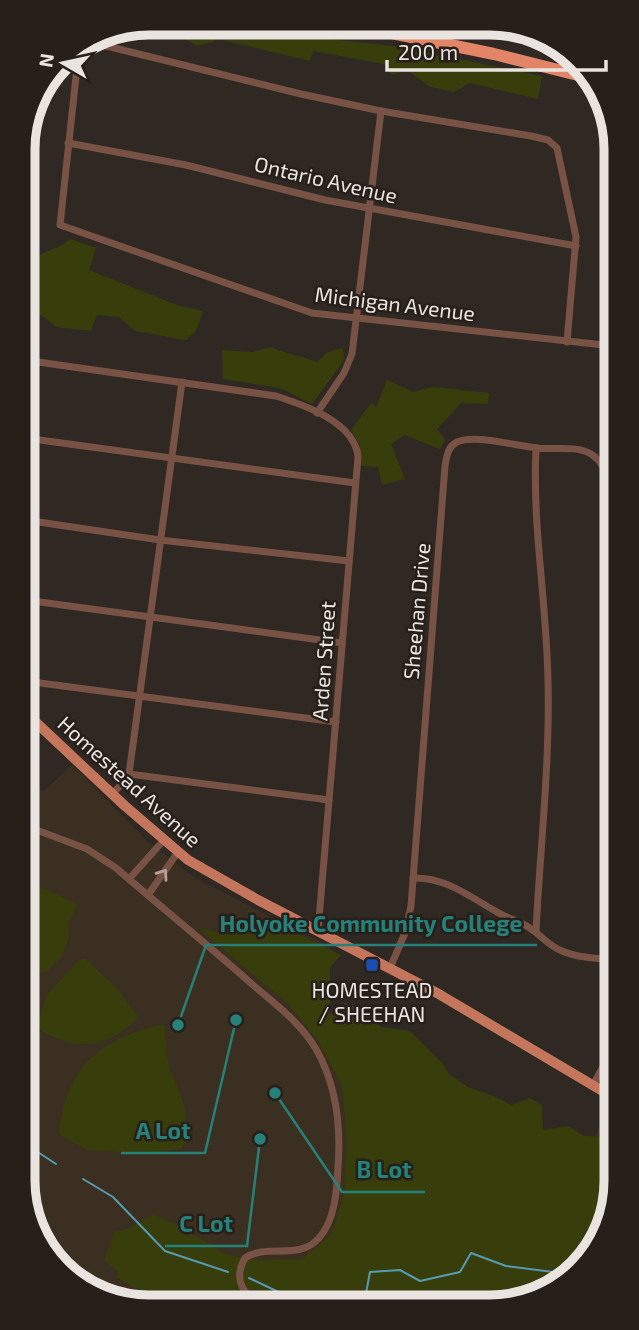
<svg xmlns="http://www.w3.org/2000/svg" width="639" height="1330" font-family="'Exo 2',sans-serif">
<rect width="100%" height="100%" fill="#302823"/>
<polygon fill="#3b2f21" points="72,765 147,841 194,877 253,908 330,946 330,1037 577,1166 610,1109 616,1112 616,1133 605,1152 616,1190 585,1264 523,1303 125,1305 65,1276 27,1214 26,784 44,791"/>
<g fill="#383d0c">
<polygon points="149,23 245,23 313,37 401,47 542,76 538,99 470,83 454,92 430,87 407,70 392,75 384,64 313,51 310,61 215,38 213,42 196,46 181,36 184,29 146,24"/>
<polygon points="70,239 96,248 89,270 177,305 203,311 196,331 186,340 135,331 119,317 97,315 91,331 56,327 42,315 24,314 24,254 35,257 64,244"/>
<path d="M271,347C288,355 300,355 317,362L328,352L343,348L344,360L312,404L280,388L223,379L222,350L252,352Z"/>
<polygon points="387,380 414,392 433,387 489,393 488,404 461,403 437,429 445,440 440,449 404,435 391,444 405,479 382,485 378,467 360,466 360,445 351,430 371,403 376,407"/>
<polygon points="26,881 78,904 68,922 69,937 62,956 47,971 26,978"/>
<polygon points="264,917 341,955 330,967 330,1014 343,1018 344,1003 363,1009 381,1027 410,1031 443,1064 449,1074 468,1087 494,1096 511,1105 530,1098 542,1105 543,1130 568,1126 584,1136 604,1137 616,1142 616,1190 585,1264 523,1303 165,1305 116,1277 118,1271 104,1261 114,1232 128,1229 154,1214 179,1226 228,1255 257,1260 302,1259 332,1234 344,1193 347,1144 342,1085 317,1039 286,1002 198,928 226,934"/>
<path d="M85,959L115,986L138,1017C109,1050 71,1052 36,1027L47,995L79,960Z"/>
<path d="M164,1024L168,1064L184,1104L188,1140L181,1149L145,1153L87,1150L59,1134C66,1068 100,1038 164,1024Z"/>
</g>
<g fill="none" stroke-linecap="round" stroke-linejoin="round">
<g stroke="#579bb1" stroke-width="2">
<polyline points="27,1145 56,1164"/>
<polyline points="83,1179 113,1197 165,1251 228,1272"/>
<polyline points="249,1278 304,1304"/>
<polyline points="364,1304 370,1272 400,1270 420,1281 460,1272 471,1253 506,1266 569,1274"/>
</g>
<g stroke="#785245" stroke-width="7">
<polyline points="94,43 301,94 381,111 531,136 548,140 557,148 576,237 567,342"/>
<polyline points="79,49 60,225 312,313 613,346"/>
<polyline points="68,143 186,165 325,200 576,246"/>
<path d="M24,360L276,396C304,405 355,422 358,457L318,931"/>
<polyline points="317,413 344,373 352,354 381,111"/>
<polyline points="25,438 355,483"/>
<polyline points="25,520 160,540 349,561"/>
<polyline points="25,600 342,643"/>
<polyline points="25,681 336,722"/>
<polyline points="129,774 182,382"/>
<polyline points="112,794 124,782 129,774 329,800"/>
<path d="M26,826L87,849L116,868C161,907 208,945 253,985C276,1005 300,1022 316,1049C336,1084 341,1127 338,1167C337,1190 335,1220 319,1238C299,1261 268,1243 245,1258C234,1277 241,1291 257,1304"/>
<path d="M413,878C446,877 470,897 497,912C508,919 521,921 531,929C542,936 549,946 562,951C578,958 597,958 615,960"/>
<polyline points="129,879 164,840"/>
<polyline points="148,895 178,852"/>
<path d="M536,932C540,849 550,765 548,682C547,604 532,526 536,448"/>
<path d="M390,968L405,933L411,906L445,466C447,457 447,447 457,442C476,434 516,446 537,448C554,450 576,445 591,454C605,462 609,482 613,496"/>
<polyline points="593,1085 615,1045"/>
</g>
<polyline stroke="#c4765d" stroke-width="10" points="26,713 125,806 188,860 258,900 437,993 616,1099"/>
<polyline stroke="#e28466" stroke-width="12" points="348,24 494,54 590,78"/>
</g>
<defs><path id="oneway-chevron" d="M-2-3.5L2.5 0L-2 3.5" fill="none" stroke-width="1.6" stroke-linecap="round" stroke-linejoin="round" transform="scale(1.75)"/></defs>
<use stroke="#b6a29a" href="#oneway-chevron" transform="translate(163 874) rotate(-55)"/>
<rect fill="#1a4fb4" stroke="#271f1a" stroke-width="2.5" x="365" y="958" width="14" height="14" rx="3.5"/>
<g text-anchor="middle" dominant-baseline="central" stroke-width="5" stroke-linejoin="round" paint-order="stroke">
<g font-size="21" fill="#e9e4e0" stroke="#271f1a">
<text transform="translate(326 179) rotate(13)">Ontario Avenue</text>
<text transform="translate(395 303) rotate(7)">Michigan Avenue</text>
<text transform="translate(416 611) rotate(-85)">Sheehan Drive</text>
<text transform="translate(323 661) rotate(-86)">Arden Street</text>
<text transform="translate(130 781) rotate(42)">Homestead Avenue</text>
</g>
<g font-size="21" fill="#e9e4e0" stroke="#271f1a">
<text x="372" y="989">HOMESTEAD<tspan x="372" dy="24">/ SHEEHAN</tspan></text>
</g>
</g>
<path d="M0 0H639V1330H0ZM149 35H490A114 114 0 0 1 604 149V1181A114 114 0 0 1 490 1295H149A114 114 0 0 1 35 1181V149A114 114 0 0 1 149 35Z" fill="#271f1a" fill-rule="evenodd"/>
<path fill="none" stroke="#e9e4e0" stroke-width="9" d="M149 35H490A114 114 0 0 1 604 149V1181A114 114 0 0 1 490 1295H149A114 114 0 0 1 35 1181V149A114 114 0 0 1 149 35Z"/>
<path fill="none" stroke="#258179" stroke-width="2.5" d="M178 1025L206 945H537M236 1020L205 1153H121M275 1093L342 1192H425M260 1139L247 1246H165"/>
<g fill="#258179" stroke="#271f1a" stroke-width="2.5">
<circle cx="178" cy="1025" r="7"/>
<circle cx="236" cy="1020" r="7"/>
<circle cx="275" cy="1093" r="7"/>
<circle cx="260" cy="1139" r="7"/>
</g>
<g font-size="23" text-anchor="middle" font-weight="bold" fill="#258179" stroke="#271f1a" stroke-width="5" stroke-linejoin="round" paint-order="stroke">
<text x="371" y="932">Holyoke Community College</text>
<text x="163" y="1139">A Lot</text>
<text x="384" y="1178">B Lot</text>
<text x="206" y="1232">C Lot</text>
</g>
<g transform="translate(63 63) rotate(279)" stroke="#271f1a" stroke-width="5" paint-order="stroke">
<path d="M0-5L12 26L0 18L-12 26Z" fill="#e9e4e0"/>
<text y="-10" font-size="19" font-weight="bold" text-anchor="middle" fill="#e9e4e0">N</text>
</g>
<path d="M387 60v10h219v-10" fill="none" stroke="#e9e4e0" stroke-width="3.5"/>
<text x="398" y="60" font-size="21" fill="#e9e4e0" stroke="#271f1a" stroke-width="5" paint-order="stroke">200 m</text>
</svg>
